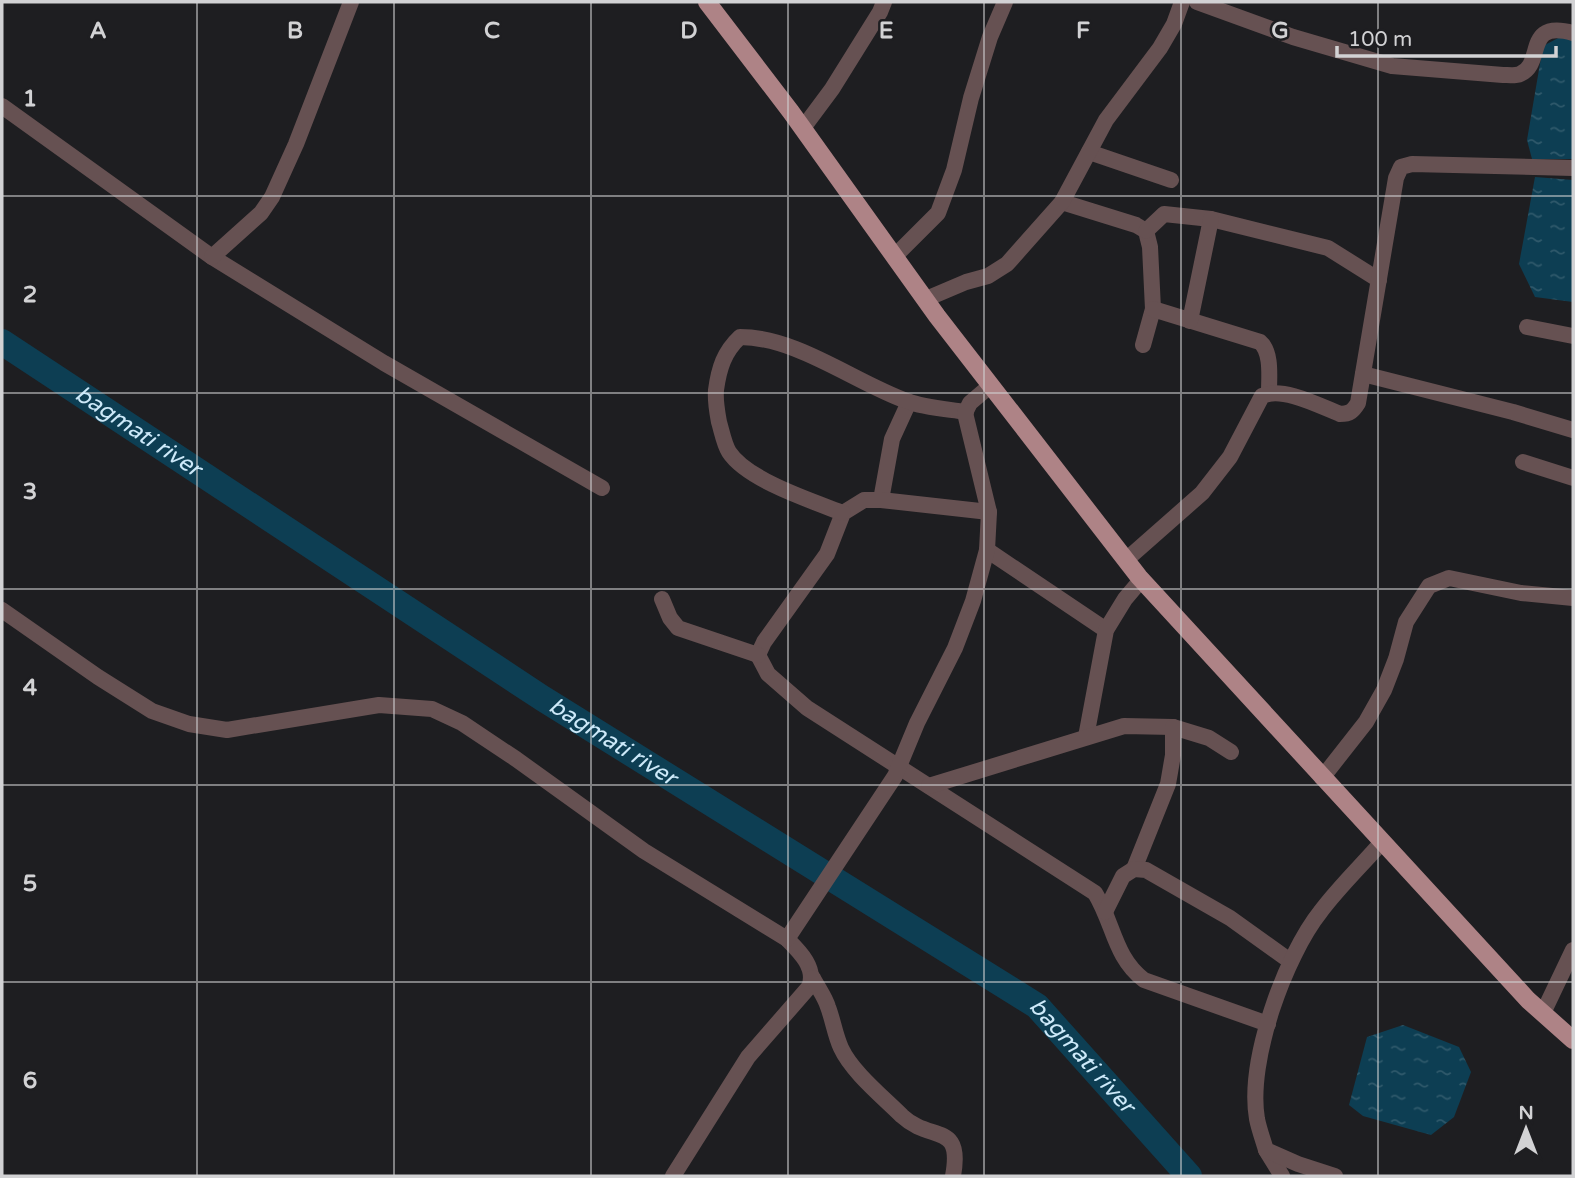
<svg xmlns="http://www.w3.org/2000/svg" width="1575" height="1178" font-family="'Varela Round',sans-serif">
<defs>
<pattern id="water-ripples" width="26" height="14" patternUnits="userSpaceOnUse" patternTransform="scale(1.75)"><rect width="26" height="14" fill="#0d3e53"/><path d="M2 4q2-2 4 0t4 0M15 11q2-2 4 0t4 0" fill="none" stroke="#2f596b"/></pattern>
</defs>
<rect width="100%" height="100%" fill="#1e1e21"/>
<g fill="url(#water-ripples)">
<polygon points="1562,36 1573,39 1573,159 1532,159 1527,140 1543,46"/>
<polygon points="1535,177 1573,180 1573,302 1535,297 1519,264"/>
<polygon points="1403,1025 1459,1047 1471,1072 1454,1117 1431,1135 1363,1116 1349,1105 1367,1037"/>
</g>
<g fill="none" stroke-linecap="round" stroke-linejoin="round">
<path stroke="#0d3e53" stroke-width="26" id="s1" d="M2,342L542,698L1037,1006L1189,1176"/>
<g stroke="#665152" stroke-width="16">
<path d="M1197,2L1293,37L1392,66L1503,75C1508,75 1516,76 1520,74C1545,64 1523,19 1573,33"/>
<polyline points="2,106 212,257 384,363 602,488"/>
<polyline points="803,128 832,89 880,12 884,2"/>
<polyline points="1089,152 1171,180"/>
<polyline points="1062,202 1136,225 1146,231 1150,247 1153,309 1143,345"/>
<polyline points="1146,231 1164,214 1211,219 1328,248 1379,280"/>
<polyline points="896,255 938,213 954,170 971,98 990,37 1005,2"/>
<polyline points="212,257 261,213 272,197 296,144 351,2"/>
<polyline points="926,299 966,282 988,276 1007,264 1062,202 1106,120 1160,48 1174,24 1182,2"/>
<path d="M1153,309L1260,342C1272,352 1269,377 1269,392"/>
<polyline points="1190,321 1211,219"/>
<polyline points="1527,327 1573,336"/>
<polyline points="1363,374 1513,412 1573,430"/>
<polyline points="1523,462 1573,478"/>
<polyline points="881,500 892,439 909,402"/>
<path d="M989,512L881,500H864L843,513L827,554L764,642L758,655L768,674L807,708L1095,893C1114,924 1114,957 1144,980L1268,1024"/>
<path d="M843,513C812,501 747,480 729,452C724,444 722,432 719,422C717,411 715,401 716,390C719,368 724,352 740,337C797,337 854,382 907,401C925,408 947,409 966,412"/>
<polyline points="987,550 1106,630"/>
<path d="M1126,560L1202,493L1230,457L1262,396C1282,386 1320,406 1340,414C1350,414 1353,411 1358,403L1396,178L1401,167L1412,164L1573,168"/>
<polyline points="662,599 670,618 678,628 758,655"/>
<path d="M2,610L98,677L152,711L189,724L227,730L379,705L432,709L462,723L516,759L644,851L787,939C799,951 817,968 809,987L748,1057L673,1176"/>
<polyline points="1086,737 1106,630 1125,599 1141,580"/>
<polyline points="1322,778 1366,722 1384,690 1396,659 1406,622 1429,586 1449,578 1521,593 1573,598"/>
<polyline points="929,786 1124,726 1173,727 1209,738 1231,752"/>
<polyline points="1134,869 1168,784 1173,755 1173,727"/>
<polyline points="1105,912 1123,876 1134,869 1146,870 1230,918 1290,961"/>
<polyline points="787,939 895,776 917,723 955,648 973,601 987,550 989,512 965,413 970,403 991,385"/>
<path d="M813,978C818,988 825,997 828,1007C833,1020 835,1035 841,1048C852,1072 883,1097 902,1116C931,1143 963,1121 953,1176"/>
<polyline points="1543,1013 1573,950"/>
<polyline points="1266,1150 1282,1176"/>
<path d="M1335,1176L1298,1164L1266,1150C1263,1140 1259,1129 1257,1119C1247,1061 1285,956 1321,911C1339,887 1362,865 1382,842"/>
</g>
<polyline stroke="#ae8386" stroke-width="18" points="707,2 791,112 937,316 1139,577 1528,1000 1573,1040"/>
</g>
<path fill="none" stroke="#d2d2d4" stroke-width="2" stroke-opacity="0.55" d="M197,2V1176M394,2V1176M591,2V1176M788,2V1176M984,2V1176M1181,2V1176M1378,2V1176M2,196H1573M2,393H1573M2,589H1573M2,785H1573M2,982H1573"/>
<g text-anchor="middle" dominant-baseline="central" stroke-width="5" stroke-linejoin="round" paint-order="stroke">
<g font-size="23" font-style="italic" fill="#cde9f9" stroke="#1e1e21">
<text stroke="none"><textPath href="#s1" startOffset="163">bagmati river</textPath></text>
<text stroke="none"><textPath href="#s1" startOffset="730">bagmati river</textPath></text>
<text stroke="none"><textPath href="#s1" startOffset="1297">bagmati river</textPath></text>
</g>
</g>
<g font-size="23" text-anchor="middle" font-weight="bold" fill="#d2d2d4" stroke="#1e1e21" stroke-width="5" stroke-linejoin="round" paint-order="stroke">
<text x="98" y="38">A</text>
<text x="295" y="38">B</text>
<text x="492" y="38">C</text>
<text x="689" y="38">D</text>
<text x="886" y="38">E</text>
<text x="1083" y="38">F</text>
<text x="1280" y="38">G</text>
<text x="30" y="106">1</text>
<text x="30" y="302">2</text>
<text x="30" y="499">3</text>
<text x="30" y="695">4</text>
<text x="30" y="891">5</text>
<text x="30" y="1088">6</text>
</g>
<rect width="1575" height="1178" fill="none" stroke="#d2d2d4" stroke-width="7"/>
<g transform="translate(1526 1129)" stroke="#1e1e21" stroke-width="5" paint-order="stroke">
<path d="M0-5L12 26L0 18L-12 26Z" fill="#d2d2d4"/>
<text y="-10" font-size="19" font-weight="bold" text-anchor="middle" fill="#d2d2d4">N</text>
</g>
<path d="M1337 46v10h219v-10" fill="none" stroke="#d2d2d4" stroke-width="3.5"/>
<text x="1348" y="46" font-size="21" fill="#d2d2d4" stroke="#1e1e21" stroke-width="5" paint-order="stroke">100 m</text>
</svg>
